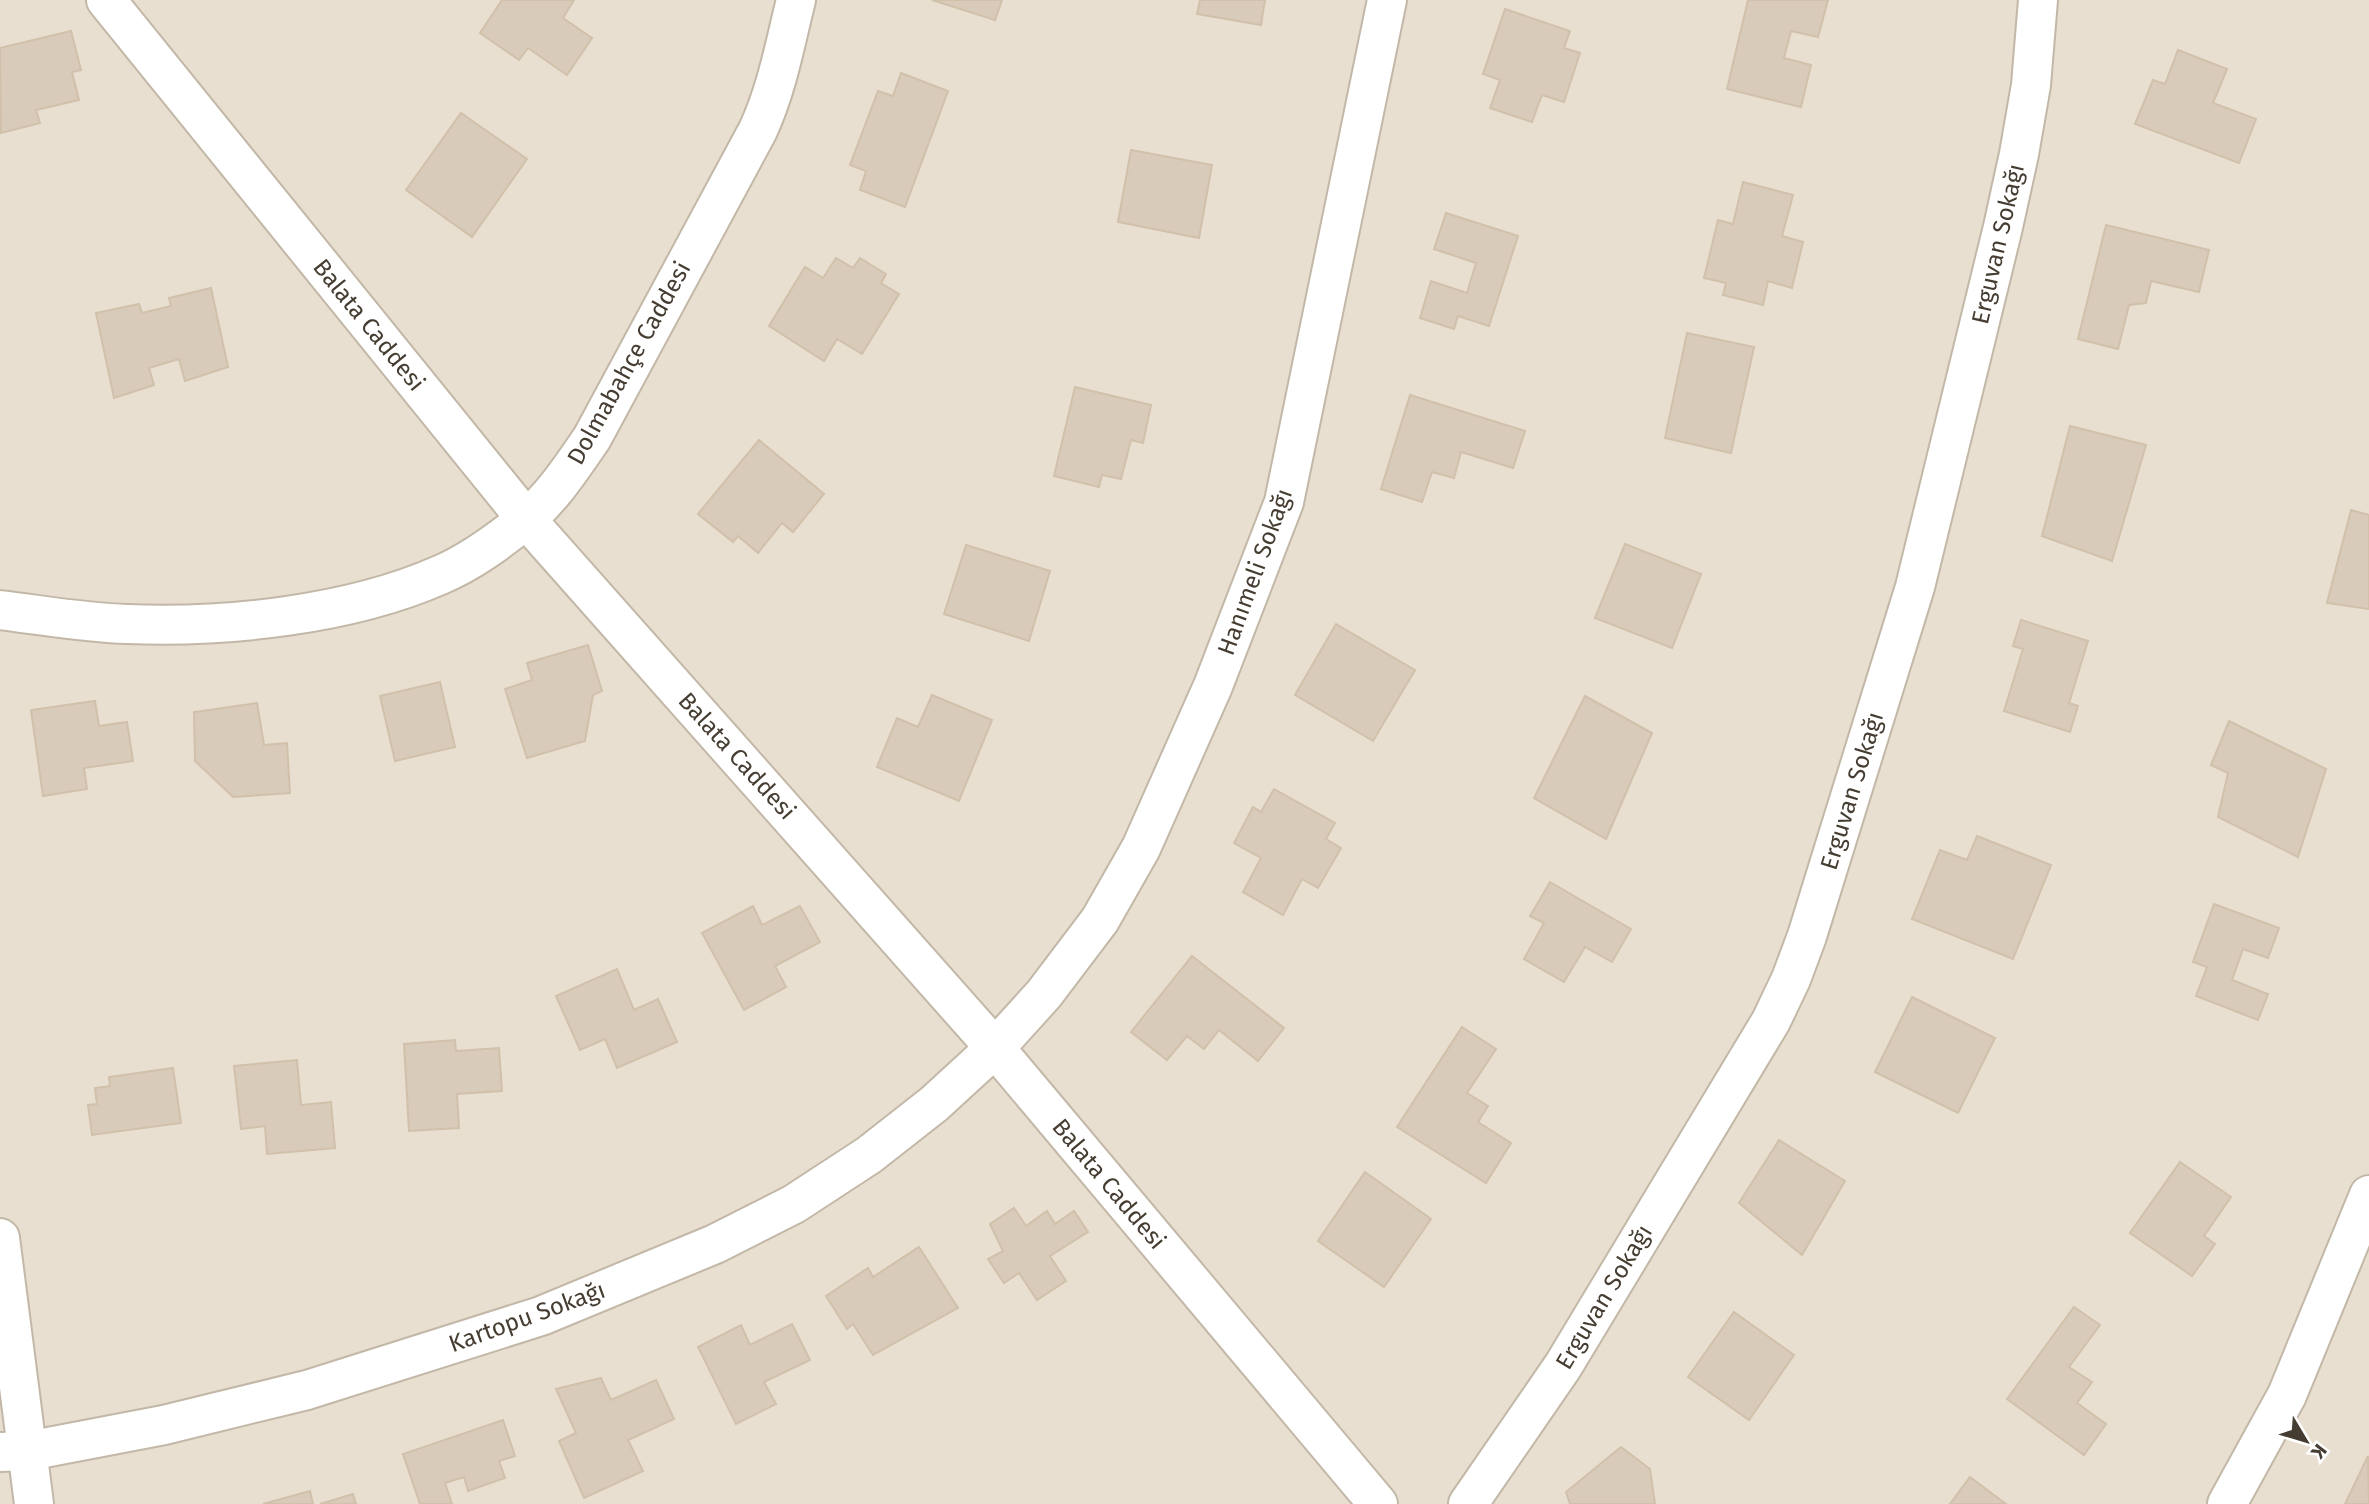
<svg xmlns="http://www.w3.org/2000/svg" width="2369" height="1504" font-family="'Fira Sans',sans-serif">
<rect width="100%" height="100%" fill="#f3eee3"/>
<rect fill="#e8dfd0" x="0" y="0" width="2369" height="1504"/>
<g fill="#d9cbba" stroke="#d1c0aa" stroke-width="2">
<polygon points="502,0 574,0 563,18 592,38 567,75 528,48 519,60 480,33"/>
<polygon points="932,0 1002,0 995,20"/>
<polygon points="1200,0 1265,0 1261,25 1197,14"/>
<polygon points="1748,0 1828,0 1818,37 1791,31 1784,58 1811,65 1801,107 1727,89"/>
<polygon points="1505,9 1570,31 1564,48 1580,53 1564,102 1542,95 1532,122 1490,108 1500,80 1483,74"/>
<polygon points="71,31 81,70 72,72 79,100 36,110 40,123 1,133 0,48"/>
<polygon points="2178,50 2227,69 2213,103 2256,119 2239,163 2135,124 2153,80 2165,84"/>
<polygon points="901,73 948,91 905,207 860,190 866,171 850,165 878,91 893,96"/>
<polygon points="461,113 527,159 472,237 406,190"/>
<polygon points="1131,150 1212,165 1199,238 1118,222"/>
<polygon points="1743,182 1793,195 1782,236 1803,242 1792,288 1768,281 1763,305 1723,295 1726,283 1704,278 1718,220 1733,224"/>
<polygon points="1446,213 1518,236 1489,326 1458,316 1454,329 1420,318 1431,281 1467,293 1476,263 1434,249"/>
<polygon points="2106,225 2209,250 2199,292 2151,281 2146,303 2129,305 2118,349 2078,339"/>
<polygon points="836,258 853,268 860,258 886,274 881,283 899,294 862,354 837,339 824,361 769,326 805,267 823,278"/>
<polygon points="211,288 228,367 185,381 179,359 149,368 154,385 114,398 96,313 139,304 142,313 171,306 169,298"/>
<polygon points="1687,333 1754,347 1731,453 1665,438"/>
<polygon points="1075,387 1151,405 1143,443 1131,440 1121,479 1102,475 1099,487 1054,476"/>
<polygon points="1410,395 1525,431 1513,468 1461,452 1454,478 1432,472 1422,502 1381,489"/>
<polygon points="2070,426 2146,445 2112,561 2042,536"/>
<polygon points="759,440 824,494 793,532 782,523 758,553 738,536 733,542 698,514"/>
<polygon points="2351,510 2369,515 2369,609 2327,603"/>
<polygon points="1625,544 1701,574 1672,648 1595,618"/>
<polygon points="966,545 1050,571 1029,641 944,614"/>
<polygon points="2021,620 2088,641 2069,703 2078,706 2070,732 2004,711 2023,649 2013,646"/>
<polygon points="1336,624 1415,670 1373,741 1295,695"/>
<polygon points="588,645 602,691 593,695 585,741 527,758 505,689 532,680 527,663"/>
<polygon points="440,682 455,747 395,761 380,696"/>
<polygon points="932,695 992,720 959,801 877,767 897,718 918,727"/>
<polygon points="1585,696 1652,733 1606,839 1534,798"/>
<polygon points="95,701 99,726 127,722 133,761 84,768 87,789 43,796 31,710"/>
<polygon points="257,703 264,745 287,743 290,793 233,797 195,761 194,712"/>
<polygon points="2229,721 2326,769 2298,857 2218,817 2228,773 2211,765"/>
<polygon points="1274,789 1335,823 1326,839 1341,848 1318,888 1302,879 1283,915 1243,892 1261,858 1234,843 1253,807 1261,812"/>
<polygon points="1977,836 2051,865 2013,959 1912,919 1940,850 1967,860"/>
<polygon points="1550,882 1631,929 1612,962 1585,947 1564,982 1524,959 1544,923 1530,916"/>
<polygon points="2214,904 2279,928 2268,958 2243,949 2232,980 2268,994 2258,1020 2196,996 2207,967 2193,962"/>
<polygon points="753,906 762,925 800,906 820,942 775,966 786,987 744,1010 702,933"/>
<polygon points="1192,956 1284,1028 1258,1061 1219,1030 1204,1049 1187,1036 1167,1060 1131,1032"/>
<polygon points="617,969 634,1010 658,999 677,1042 617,1068 605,1039 580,1050 556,996"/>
<polygon points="1912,997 1995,1038 1958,1113 1875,1072"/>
<polygon points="1462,1027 1496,1049 1467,1093 1488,1106 1478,1122 1511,1143 1486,1183 1397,1127"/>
<polygon points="455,1040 456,1051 499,1048 502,1091 457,1094 459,1128 409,1131 404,1044"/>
<polygon points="297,1060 301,1105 331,1102 335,1148 267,1154 265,1126 241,1129 234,1066"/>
<polygon points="173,1068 181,1123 92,1135 88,1105 97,1104 95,1088 110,1086 109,1077"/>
<polygon points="1779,1140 1845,1181 1802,1255 1739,1203"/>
<polygon points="2180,1162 2231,1197 2204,1236 2215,1244 2192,1276 2130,1233"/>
<polygon points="1365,1172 1431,1219 1384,1287 1318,1241"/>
<polygon points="1014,1208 1026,1226 1047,1211 1055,1224 1074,1211 1088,1232 1050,1256 1066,1281 1037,1300 1019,1273 1004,1283 988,1259 1003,1251 990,1224"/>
<polygon points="919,1247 958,1308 873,1355 853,1324 847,1329 826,1296 868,1268 873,1277"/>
<polygon points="2074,1307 2100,1325 2069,1367 2092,1382 2077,1403 2106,1424 2084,1455 2007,1399"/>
<polygon points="1734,1312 1794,1355 1749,1420 1688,1377"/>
<polygon points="792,1324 810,1360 764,1382 776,1404 736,1424 698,1347 741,1325 750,1345"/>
<polygon points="601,1378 611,1400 656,1380 674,1419 628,1440 643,1471 584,1498 559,1441 576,1433 556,1389"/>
<polygon points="503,1420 515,1456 499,1461 505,1478 468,1491 464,1477 445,1483 452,1504 420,1504 403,1454"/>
<polygon points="1621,1447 1650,1469 1655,1504 1570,1504 1566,1492"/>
<polygon points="2368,1456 2369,1504 2345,1504"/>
<polygon points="1970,1477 2006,1504 1950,1504"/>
<polygon points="310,1491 313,1504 263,1504"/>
<polygon points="353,1494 356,1504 320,1504"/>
</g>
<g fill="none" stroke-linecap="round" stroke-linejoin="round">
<g stroke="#c3b8a7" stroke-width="42">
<g id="street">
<polyline points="106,0 526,519 995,1048 1378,1504"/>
<path d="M0,610C42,615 85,623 127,624C226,628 349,615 440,575C471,562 499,541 525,520C552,498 572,467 592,438L758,130C777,89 785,44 796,0"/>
<polyline points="0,1238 34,1504"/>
<polyline points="0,1452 28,1451 164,1425 307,1390 541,1316 715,1244 794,1204 869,1155 934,1104 995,1048 1044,994 1100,920 1141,848 1213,686 1284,502 1387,0"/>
<polyline points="1468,1504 1563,1366 1771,1021 1791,979 1807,936 1915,587 2003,227 2019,154 2031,85 2038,0"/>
<polyline points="2227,1504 2287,1395 2369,1195"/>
</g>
</g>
<use href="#street" stroke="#fff" stroke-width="38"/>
</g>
<g text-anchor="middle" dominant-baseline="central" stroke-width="5" stroke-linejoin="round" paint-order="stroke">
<g font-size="24" fill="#463d32" stroke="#fff">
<text transform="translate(1998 244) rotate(-77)">Erguvan Sokağı</text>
<text transform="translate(369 325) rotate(51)">Balata Caddesi</text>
<text transform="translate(629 363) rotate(-61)">Dolmabahçe Caddesi</text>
<text transform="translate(1255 572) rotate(-70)">Hanımeli Sokağı</text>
<text transform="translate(737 756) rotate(48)">Balata Caddesi</text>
<text transform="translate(1852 791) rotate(-73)">Erguvan Sokağı</text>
<text transform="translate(1109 1184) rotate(50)">Balata Caddesi</text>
<text transform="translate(1604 1297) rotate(-59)">Erguvan Sokağı</text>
<text transform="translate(527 1317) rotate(-20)">Kartopu Sokağı</text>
</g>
</g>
<g transform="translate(2306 1441) rotate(128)" stroke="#ffffff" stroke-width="5" paint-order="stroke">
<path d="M0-5L12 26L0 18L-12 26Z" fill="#463d32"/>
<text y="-10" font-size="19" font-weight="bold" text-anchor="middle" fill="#463d32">K</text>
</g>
</svg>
